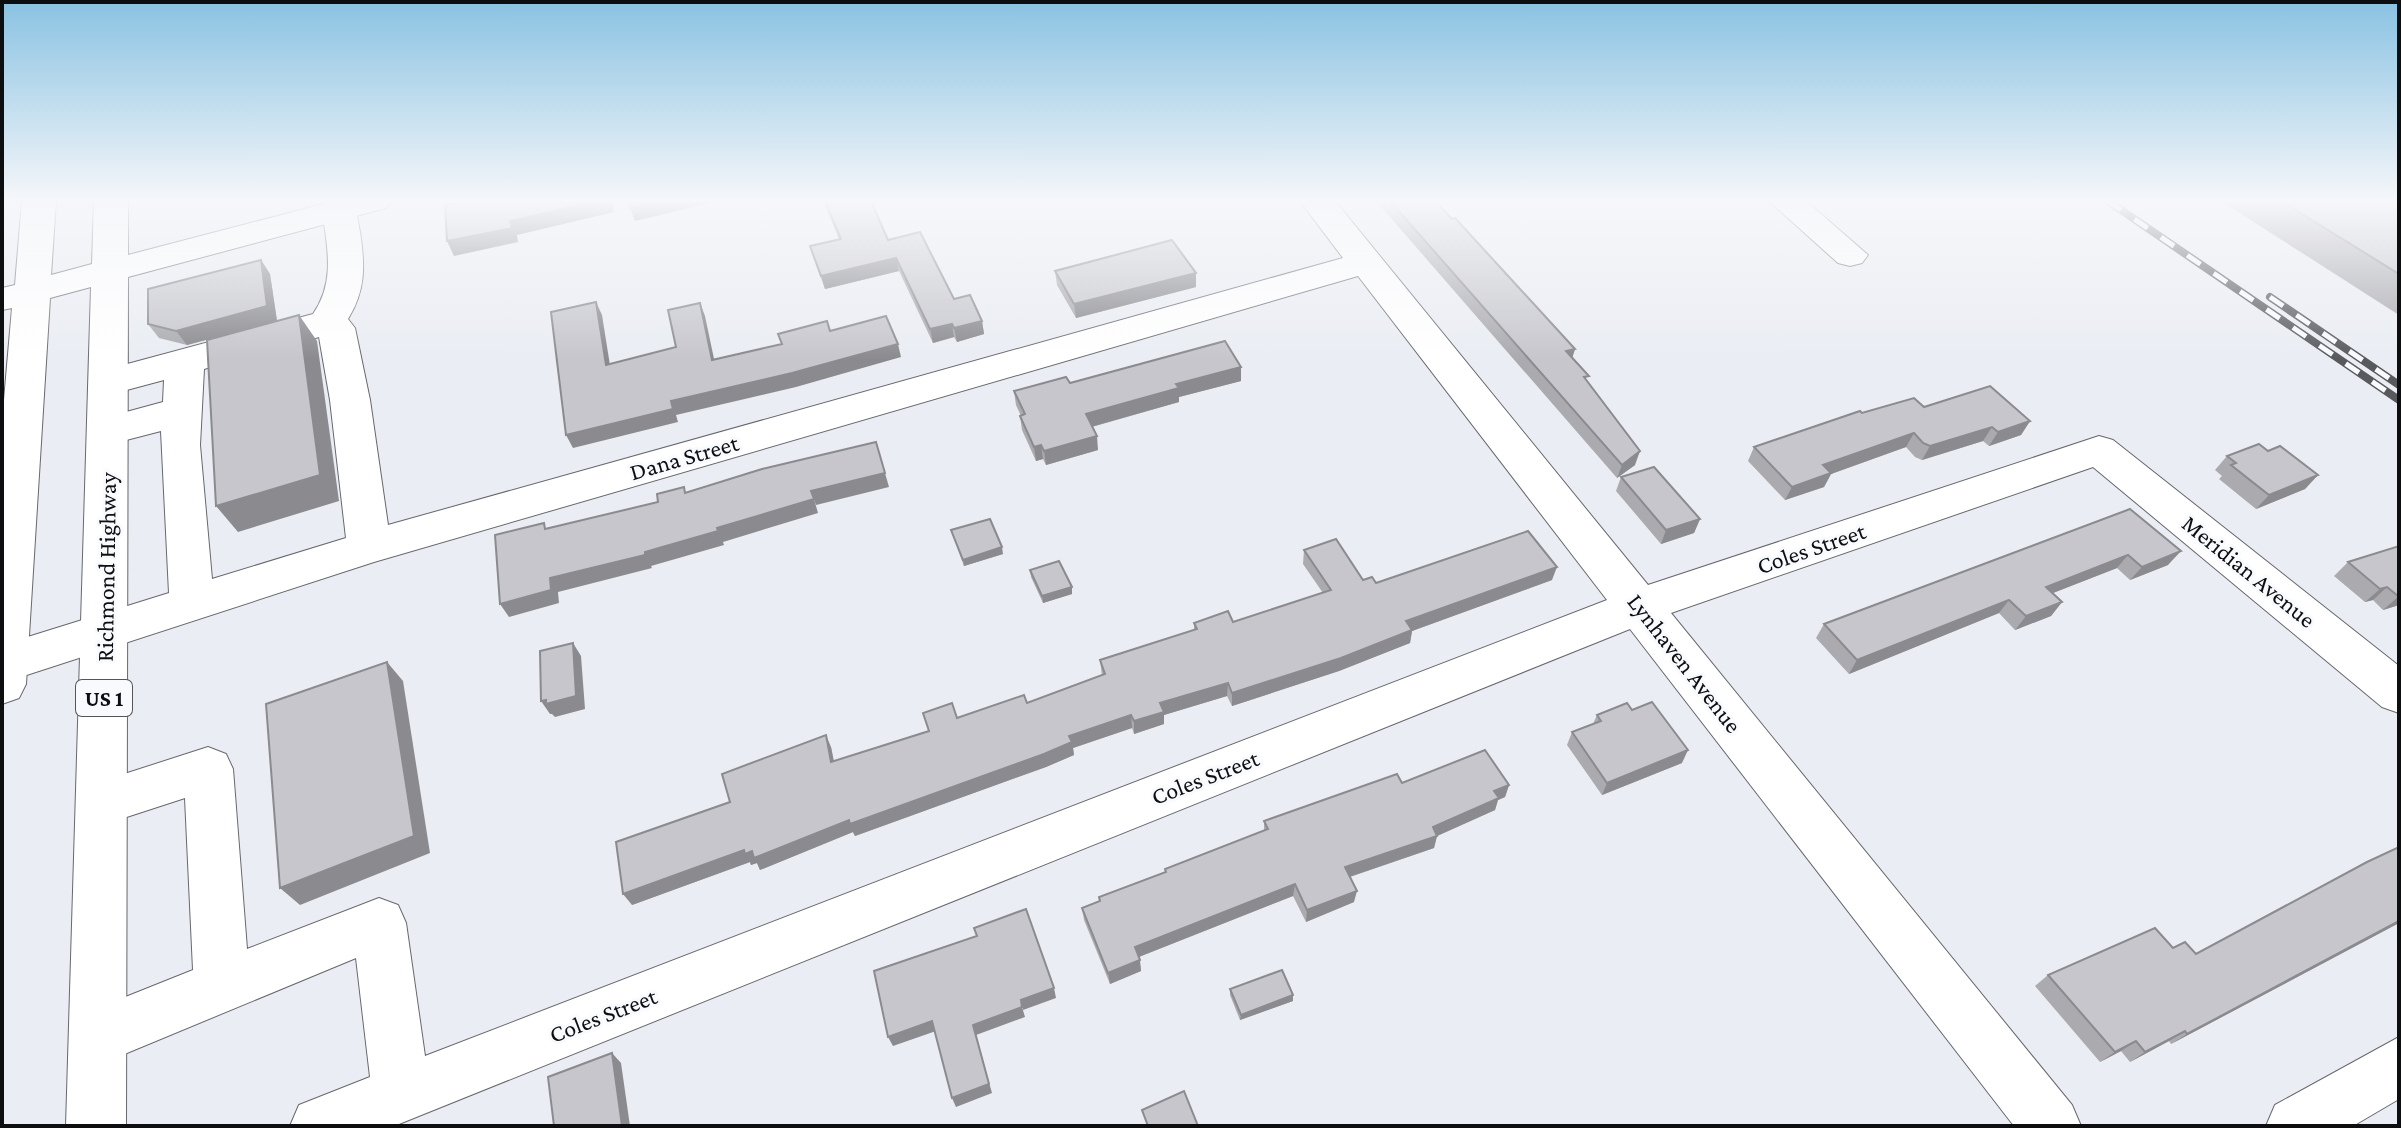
<svg xmlns="http://www.w3.org/2000/svg" width="2401" height="1128" font-family="'Crimson Pro',serif">
<rect width="100%" height="100%" fill="#eaedf3"/>
<g fill="none" stroke-linecap="round" stroke-linejoin="round">
<g stroke="#66686e" stroke-width="2">
<g id="minor">
<path d="M1300,201H1335L1648,585L2099,436L2113,440L2399,666V713L2382,707L2093,467L1671,613L2072,1105L2081,1126H2014L1630,629L394,1126H290L299,1105L370,1077L356,958L98,1065L78,1056L69,1036L78,1016L193,970L185,798L102,825L84,819L77,803L84,787L208,747L226,754L233,769L247,949L379,898L398,905L406,923L425,1056L1607,600L1358,276L374,562L2,683V645L169,593L161,431L107,445L93,441L87,431L93,421L163,402L164,380L108,395L94,391L89,382L94,373L313,314C336,281 327,246 322,209L327,202H351C357,211 358,221 360,232C365,265 366,290 348,319L355,328L370,400L388,525L1343,258ZM319,337L330,400L346,538L212,579L200,445L204,369Z"/>
<polygon points="1769,201 1806,201 1868,255 1862,263 1850,266 1838,263"/>
<polygon points="2399,1037 2399,1099 2353,1126 2266,1126 2275,1105"/>
</g>
</g>
<g stroke="#66686e" stroke-width="2">
<polygon id="major" points="22,201 56,201 51,275 92,264 94,201 128,201 128,255 335,201 391,201 386,208 128,277 126,1126 66,1126 91,287 50,298 26,684 19,698 2,704 2,423 12,308 2,310 2,288 15,285"/>
</g>
<use href="#minor" fill="#fff" fill-rule="evenodd"/>
<use href="#major" fill="#fff" fill-rule="evenodd"/>
<g stroke="#58595d" stroke-width="8">
<g id="rail">
<polyline points="2108,201 2399,400"/>
<polyline points="2270,297 2399,385"/>
</g>
</g>
<use href="#rail" stroke="#f8fafe" stroke-width="5" stroke-dasharray="16" stroke-linecap="butt"/>
</g>
<g fill="#aaaaaf">
<polygon points="823,201 871,201 888,240 954,299 982,321 984,334 957,342 954,337 933,343 899,271 825,289 810,246 839,239"/>
<polygon points="1376,201 1435,201 1575,349 1572,358 1635,465 1617,478"/>
<polygon points="2221,201 2399,201 2399,315"/>
<polygon points="261,260 270,274 277,321 187,345 159,338 148,324"/>
<polygon points="1055,271 1196,273 1196,287 1076,318 1057,285"/>
<polygon points="1241,367 1241,381 1179,397 1179,402 1092,427 1098,450 1046,465 1043,459 1036,461 1022,430 1020,416 1021,416 1016,405 1014,391 1070,383"/>
<polygon points="1924,407 2030,421 2021,435 1989,446 1983,441 1922,460 1915,457 1906,447 1831,474 1824,487 1785,500 1748,461 1754,447"/>
<polygon points="2268,451 2318,475 2305,489 2256,509 2219,479 2222,476 2215,470 2227,456"/>
<polygon points="1621,477 1700,519 1694,533 1661,544 1616,491"/>
<polygon points="2130,509 2168,565 2130,580 2117,568 2053,593 2062,602 2051,616 2015,630 1999,613 1849,674 1816,638 1824,624"/>
<polygon points="951,530 1003,554 964,566"/>
<polygon points="2399,546 2399,605 2383,610 2373,600 2365,602 2334,576 2348,562"/>
<polygon points="1304,550 1363,580 1376,583 1552,580 1412,631 1410,643 1339,671 1232,706 1227,696 1164,715 1164,724 1134,734 1132,728 1073,748 1074,755 1046,767 855,836 853,832 760,870 757,863 751,865 750,862 632,905 730,802 831,747 834,761 929,731 923,713 957,718 1027,703 1102,676 1100,660 1194,630 1194,623 1233,622 1323,593 1303,564"/>
<polygon points="1030,570 1072,587 1072,594 1043,603 1031,577"/>
<polygon points="1632,710 1682,763 1602,795 1567,745 1572,732 1593,724 1597,715"/>
<polygon points="1402,783 1509,785 1505,797 1498,800 1495,810 1437,836 1434,848 1350,877 1354,902 1306,922 1293,896 1139,957 1141,971 1110,984 1084,920 1082,908 1099,902 1099,897 1165,872 1165,869 1264,831 1264,821"/>
<polygon points="2399,847 2399,923 2171,1044 2169,1041 2130,1062 2121,1051 2100,1062 2035,986 2048,975 2173,948 2196,954"/>
<polygon points="1230,989 1293,995 1293,1001 1240,1020 1230,995"/>
</g>
<g fill="#8b8b8f">
<polygon points="598,201 612,201 614,212 517,235 518,242 454,256 447,241 510,221"/>
<polygon points="659,201 719,201 635,221 630,208"/>
<polygon points="896,258 899,271 825,289 821,276"/>
<polygon points="261,260 270,274 277,321 187,345 176,331"/>
<polygon points="1196,273 1196,287 1076,318 1074,304"/>
<polygon points="596,302 602,315 612,378 606,365"/>
<polygon points="700,303 705,316 717,373 712,360"/>
<polygon points="299,315 317,341 339,501 238,532 216,506"/>
<polygon points="982,321 984,334 957,342 954,328"/>
<polygon points="952,324 954,337 933,343 930,329"/>
<polygon points="898,344 901,357 796,387 676,415 678,422 573,448 566,435 671,401"/>
<polygon points="1575,349 1571,362 1566,351"/>
<polygon points="1241,367 1241,381 1179,397 1179,402 1087,428 1086,414 1176,384"/>
<polygon points="2030,421 2021,435 1989,446 1998,432"/>
<polygon points="1992,427 1983,441 1922,460 1930,446"/>
<polygon points="1914,433 1906,447 1831,474 1824,487 1785,500 1792,487 1823,465"/>
<polygon points="1097,436 1098,450 1046,465 1044,451"/>
<polygon points="1041,445 1043,459 1036,461 1034,447"/>
<polygon points="1640,451 1635,465 1617,478 1622,465"/>
<polygon points="885,473 889,487 816,505 811,491"/>
<polygon points="2318,475 2305,489 2256,509 2269,495"/>
<polygon points="814,499 818,513 723,542 724,545 651,566 652,568 558,592 559,603 509,617 500,604 550,578 645,552 717,528"/>
<polygon points="1700,519 1694,533 1661,544 1666,530"/>
<polygon points="1002,547 1003,554 964,566 963,560"/>
<polygon points="2181,551 2168,565 2130,580 2142,567"/>
<polygon points="2128,555 2117,568 2035,600 2046,587"/>
<polygon points="1557,567 1552,580 1412,631 1410,643 1339,671 1232,706 1232,693 1406,621"/>
<polygon points="1072,587 1072,594 1043,603 1042,596"/>
<polygon points="2387,587 2373,600 2365,602 2380,589"/>
<polygon points="2399,596 2399,605 2383,610"/>
<polygon points="2009,600 1999,613 1849,674 1857,660"/>
<polygon points="2062,602 2051,616 2015,630 2026,616"/>
<polygon points="573,643 581,656 585,709 555,717 552,714 550,714 541,701"/>
<polygon points="387,662 403,681 430,853 300,905 280,888"/>
<polygon points="1228,683 1227,696 1164,715 1164,724 1134,734 1134,721 1160,703"/>
<polygon points="1131,715 1132,728 1073,748 1074,755 1046,767 855,836 853,832 760,870 757,863 751,865 750,862 632,905 623,894 744,850 752,851 849,820 1069,736"/>
<polygon points="826,735 831,747 836,774 831,762"/>
<polygon points="1688,750 1682,763 1602,795 1607,783"/>
<polygon points="1509,785 1505,797 1498,800 1495,810 1437,836 1434,848 1343,879 1345,867 1433,827 1494,791"/>
<polygon points="1295,884 1293,896 1136,958 1135,947"/>
<polygon points="1357,891 1354,902 1306,922 1307,910"/>
<polygon points="2399,921 2399,923 2171,1044 2187,1034"/>
<polygon points="1140,960 1141,971 1110,984 1108,973"/>
<polygon points="1054,988 1056,998 1023,1010 1021,1000"/>
<polygon points="1293,995 1293,1001 1240,1020 1241,1015"/>
<polygon points="1022,1007 1025,1017 976,1035 992,1093 956,1107 952,1098 973,1025"/>
<polygon points="932,1021 936,1031 893,1046 888,1037"/>
<polygon points="2185,1031 2169,1041 2130,1062 2145,1052"/>
<polygon points="2136,1041 2121,1051 2100,1062 2115,1052"/>
<polygon points="612,1053 621,1063 630,1126 622,1126"/>
</g>
<g fill="#c6c6cc" stroke="#8b8b8f" stroke-width="2">
<polygon points="467,201 598,201 510,221 512,228 447,241 445,205"/>
<polygon points="630,201 659,201 630,208"/>
<polygon points="825,201 871,201 888,240 920,232 954,299 970,295 982,321 954,328 952,324 930,329 896,258 821,276 810,246 841,239"/>
<polygon points="1390,201 1435,201 1452,219 1455,218 1575,349 1566,351 1589,376 1584,377 1640,451 1622,465"/>
<polygon points="2281,201 2399,201 2399,274"/>
<polygon points="1172,240 1196,273 1074,304 1055,271"/>
<polygon points="261,260 267,306 176,331 148,324 148,289"/>
<polygon points="596,302 606,365 676,347 668,310 700,303 712,360 782,344 778,334 827,321 830,331 886,316 898,344 792,373 671,401 673,409 566,435 551,312"/>
<polygon points="299,315 320,475 216,506 207,340"/>
<polygon points="1225,341 1241,367 1176,384 1179,388 1086,414 1097,436 1044,451 1041,445 1034,447 1020,416 1025,414 1014,391 1066,377 1070,383"/>
<polygon points="1990,386 2030,421 1998,432 1992,427 1930,446 1923,443 1914,433 1823,465 1831,473 1792,487 1754,447 1860,411 1862,413 1914,398 1924,407"/>
<polygon points="876,442 885,473 811,491 814,499 717,528 718,531 645,552 645,555 550,578 551,590 500,604 495,535 544,523 545,529 658,502 657,494 684,487 685,493 762,469"/>
<polygon points="2259,444 2268,451 2280,446 2318,475 2269,495 2231,465 2236,463 2227,456"/>
<polygon points="1654,467 1700,519 1666,530 1621,477"/>
<polygon points="2130,509 2181,551 2142,567 2128,555 2046,587 2062,602 2026,616 2009,600 1857,660 1824,624"/>
<polygon points="990,519 1002,547 963,560 951,530"/>
<polygon points="1528,531 1557,567 1406,621 1412,630 1341,658 1232,693 1228,683 1160,703 1164,712 1134,721 1131,715 1069,736 1072,742 1044,754 850,824 849,820 754,858 752,851 745,854 744,850 623,894 616,842 730,802 722,774 826,735 831,762 929,731 923,713 952,703 957,718 1024,695 1027,703 1105,674 1100,660 1197,629 1194,623 1228,611 1233,622 1331,590 1304,550 1336,539 1363,580 1372,577 1376,583"/>
<polygon points="2399,546 2398,596 2387,587 2380,589 2348,562"/>
<polygon points="1059,561 1072,587 1042,596 1030,570"/>
<polygon points="573,643 576,696 546,704 546,700 541,701 540,651"/>
<polygon points="387,662 414,836 280,888 266,704"/>
<polygon points="1652,702 1688,750 1607,783 1572,732 1601,721 1597,715 1627,703 1632,710"/>
<polygon points="1485,750 1509,785 1494,791 1499,798 1433,827 1437,836 1345,867 1357,891 1307,910 1295,884 1135,947 1140,960 1108,973 1082,908 1100,901 1099,897 1166,872 1165,869 1268,829 1264,821 1397,774 1402,783"/>
<polygon points="2399,847 2399,921 2187,1034 2185,1031 2145,1052 2136,1041 2115,1052 2048,975 2155,928 2173,948 2185,942 2196,954 2367,862"/>
<polygon points="1026,909 1054,988 1021,1000 1022,1007 973,1025 989,1084 952,1098 932,1021 888,1037 874,971 977,936 974,928"/>
<polygon points="1282,970 1293,995 1241,1015 1230,989"/>
<polygon points="612,1053 622,1126 554,1126 548,1077"/>
<polygon points="1184,1091 1198,1126 1148,1126 1142,1110"/>
</g>
<linearGradient id="sky" x2="0" y2="1"><stop stop-color="#89c2e2"/><stop offset="0.56" stop-color="#f6f7fa"/><stop offset="1" stop-color="#f6f7fa" stop-opacity="0"/></linearGradient>
<rect width="2401" height="359" fill="url(#sky)"/>
<g text-anchor="middle" dominant-baseline="central" stroke-width="6" stroke-linejoin="round" paint-order="stroke">
<rect fill="#f8fafe" stroke="#545557" stroke-width="2" x="76" y="680" width="56" height="36" rx="6"/>
<g font-size="22" font-weight="bold" fill="#0d0e10">
<text x="104" y="698">US 1</text>
</g>
<g font-size="24" fill="#0d0e10" stroke="#f8fafe">
<text transform="translate(684 457) rotate(-16)">Dana Street</text>
<text transform="translate(1811 548) rotate(-19)">Coles Street</text>
<text transform="translate(106 567) rotate(-89)">Richmond Highway</text>
<text transform="translate(2249 571) rotate(39)">Meridian Avenue</text>
<text transform="translate(1685 663) rotate(52)">Lynhaven Avenue</text>
<text transform="translate(1205 777) rotate(-21)">Coles Street</text>
<text transform="translate(603 1015) rotate(-21)">Coles Street</text>
</g>
</g>
<rect width="2401" height="1128" fill="none" stroke="#0d0e10" stroke-width="8"/>
</svg>
